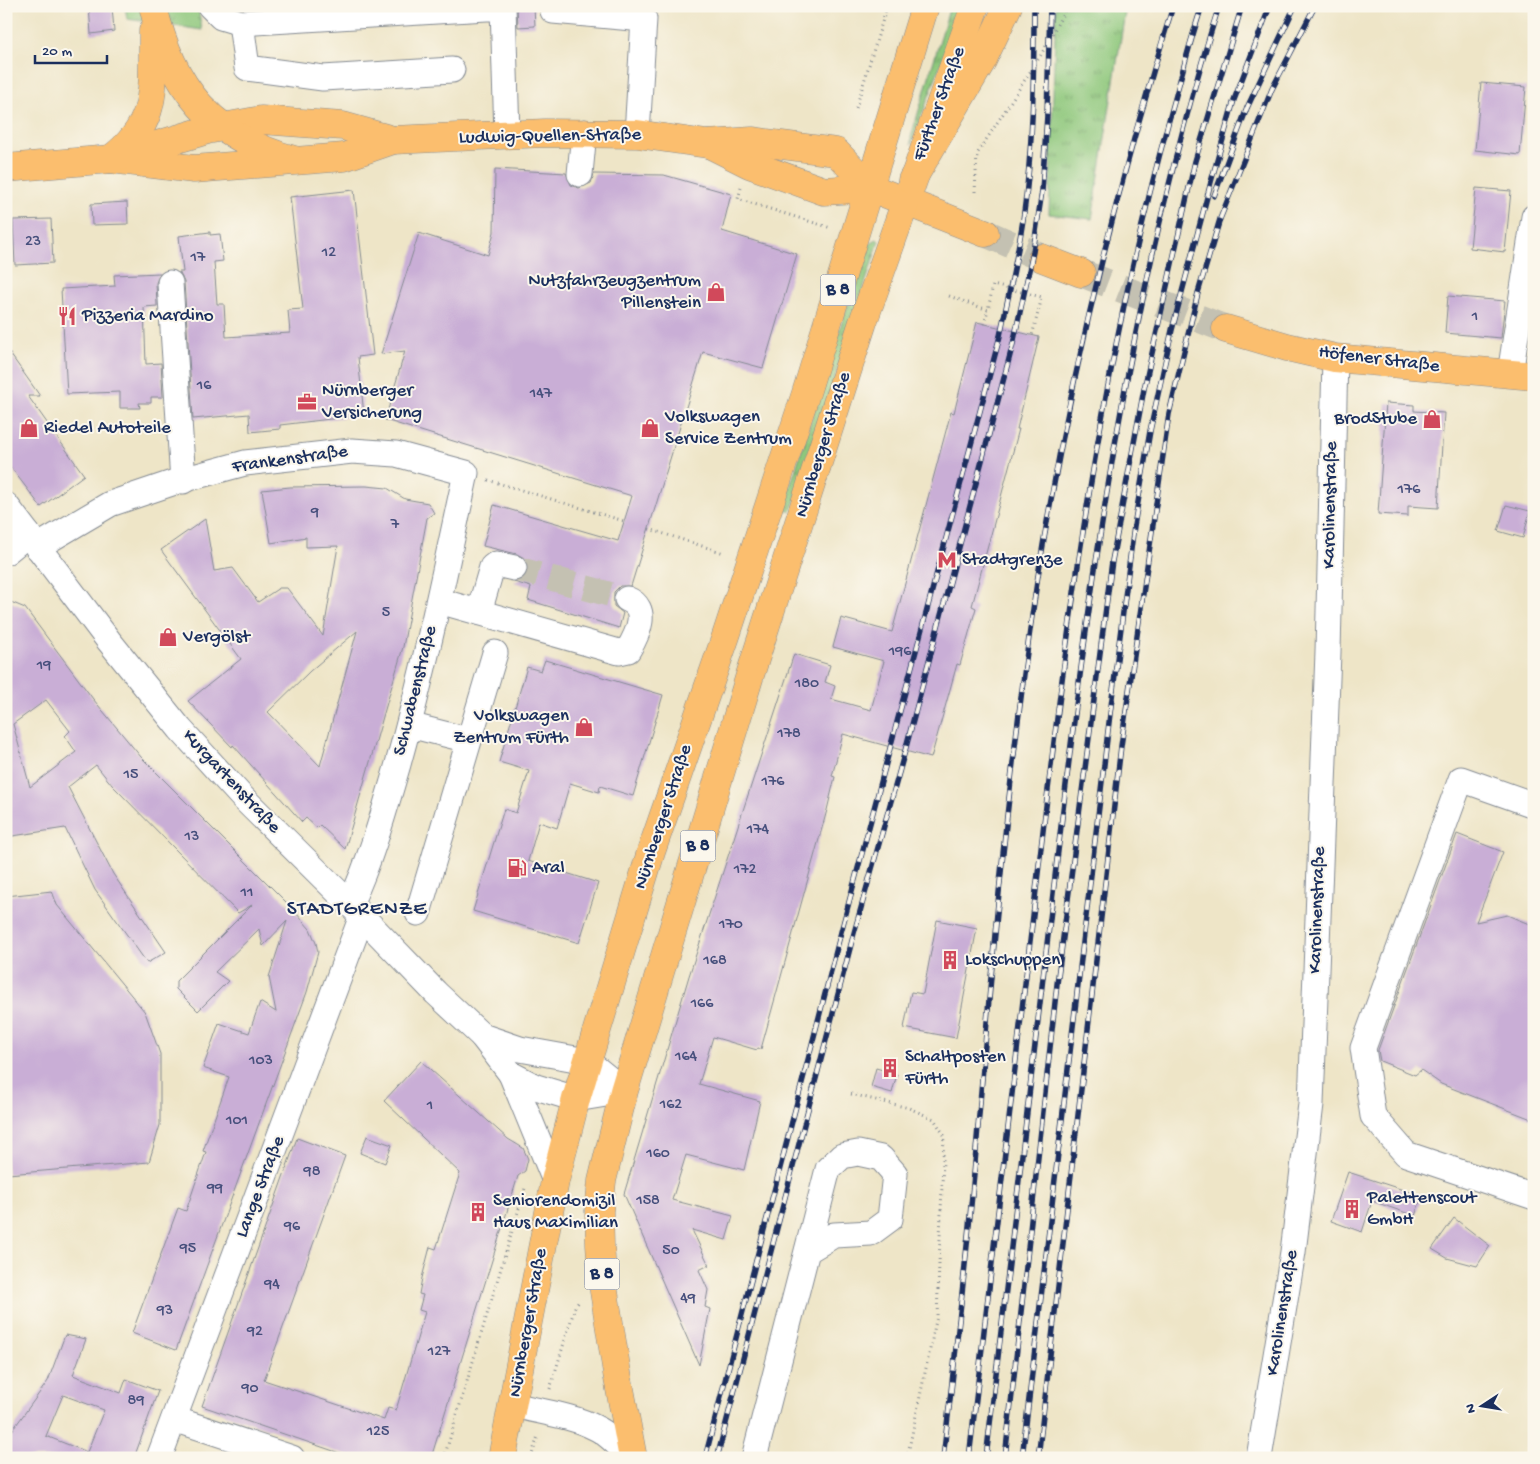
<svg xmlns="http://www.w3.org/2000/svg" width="1540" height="1464" font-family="'Gochi Hand',sans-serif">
<defs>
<pattern id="grass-tufts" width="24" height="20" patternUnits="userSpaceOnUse" patternTransform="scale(1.25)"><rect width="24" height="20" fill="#8ec77b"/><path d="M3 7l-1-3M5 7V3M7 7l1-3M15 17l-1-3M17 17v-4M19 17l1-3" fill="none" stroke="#73a268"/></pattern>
</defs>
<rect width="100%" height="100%" fill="#fbf7ec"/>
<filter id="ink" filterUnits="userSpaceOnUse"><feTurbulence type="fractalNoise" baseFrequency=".02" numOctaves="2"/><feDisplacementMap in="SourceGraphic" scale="10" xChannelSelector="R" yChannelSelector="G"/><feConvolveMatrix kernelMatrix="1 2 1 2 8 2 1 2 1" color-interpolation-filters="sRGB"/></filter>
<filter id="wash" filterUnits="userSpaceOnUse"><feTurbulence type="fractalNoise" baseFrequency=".0096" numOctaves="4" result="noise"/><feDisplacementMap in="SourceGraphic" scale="20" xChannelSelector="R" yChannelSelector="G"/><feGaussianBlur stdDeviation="1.12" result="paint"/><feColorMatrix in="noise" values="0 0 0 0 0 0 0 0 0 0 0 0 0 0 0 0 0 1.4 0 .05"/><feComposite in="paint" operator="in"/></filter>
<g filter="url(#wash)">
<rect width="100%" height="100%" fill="#eee5c7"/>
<g fill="url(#grass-tufts)" stroke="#547b6c">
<polygon points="125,6 198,6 202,30 127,19"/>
<polygon points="950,6 962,6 911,145 911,137"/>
<polygon points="1056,6 1126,6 1092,219 1049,214"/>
<polygon points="877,239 879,241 791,512 783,509 860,265 870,243"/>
</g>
<g id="blocks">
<g fill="#c9aed6" fill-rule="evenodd">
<polygon points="89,6 112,6 114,31 91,34"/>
<polygon points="517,6 534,6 535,26 518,27"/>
<polygon points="1481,83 1526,87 1520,155 1475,150"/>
<polygon points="495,169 566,173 571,185 579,188 591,183 594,174 664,175 731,194 722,231 797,254 763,368 703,352 631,586 620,586 614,592 614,606 623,613 619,628 528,600 531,587 514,582 524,578 528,572 528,564 524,558 517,554 483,546 494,505 618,541 632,496 385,420 405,351 381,354 419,233 488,255 494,232"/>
<polygon points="1476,188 1511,191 1505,252 1470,248"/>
<polygon points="354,190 373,355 358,357 364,415 280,425 280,429 250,432 249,414 193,419 184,282 179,272 183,272 179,236 210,232 210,235 220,234 223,261 214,262 217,304 224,304 226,337 290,333 288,310 303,309 290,197"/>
<polygon points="127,202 128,224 92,225 91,204"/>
<polygon points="51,219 53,263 15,265 13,220"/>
<polygon points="160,273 156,283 157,306 144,307 146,364 161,363 163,397 151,397 151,403 139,403 140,408 120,408 120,392 67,394 61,289 115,286 114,275"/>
<polygon points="1448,296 1505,301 1501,338 1445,333"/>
<polygon points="977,322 1039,337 1017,429 1019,429 972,606 976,608 960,665 957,664 931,758 843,734 832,776 835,777 827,810 761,1049 758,1048 757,1050 713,1037 699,1084 760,1101 744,1170 686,1155 672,1200 733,1216 726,1240 692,1230 709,1265 699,1270 708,1290 705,1307 710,1309 699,1365 624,1194 689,976 794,654 830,665 825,682 835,686 831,699 871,710 884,661 833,647 841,618 892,632 951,412 954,413"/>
<polygon points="6,348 40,396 28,396 84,475 41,507 6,461"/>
<polygon points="1386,403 1414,405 1414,411 1444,413 1438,508 1408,506 1408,516 1378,514"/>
<path d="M366,486L387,488L405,499L428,503L434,513L427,518L403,647L345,849L320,825L317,828L306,818L302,822L233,745L232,747L188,701L241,659L161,550L205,519L214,571L233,568L258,602L279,588H287L323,636L338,546L306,547V537L271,543L262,490L290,487ZM357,631L320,766L268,712L310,671Z"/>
<polygon points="1506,505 1530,511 1523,538 1498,531"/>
<path d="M6,600L25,608L93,699L141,757L289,905L310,929L316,943L318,952L307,992L176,1350L132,1333L178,1208L186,1211L206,1152L203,1151L229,1077L203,1068L219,1023L249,1033L260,1002L276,1012L269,977L287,921L263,946L259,929L215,972L228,981L198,1011L176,989V981L252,905L238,913L112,785L96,765L68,787L113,874L166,952L147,963L95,890L65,828L6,837ZM46,700L70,731L65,736L76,752L30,787L13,724Z"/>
<polygon points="545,660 663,695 633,796 600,786 599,792 570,783 557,828 539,822 528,861 598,883 579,943 473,911 504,809 516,813 529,771 499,762 527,667 541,671"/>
<polygon points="1457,834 1503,852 1476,922 1507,915 1534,926 1534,1120 1441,1084 1421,1070 1415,1075 1380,1061 1378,1050"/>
<polygon points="52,891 57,905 145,1012 160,1054 160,1125 149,1162 8,1174 6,1157 6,896"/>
<polygon points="937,920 977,928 956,1038 904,1028 911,992 923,994"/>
<polygon points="421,1061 508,1139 523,1148 528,1159 525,1171 518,1176 431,1458 354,1458 202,1406 297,1138 345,1156 264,1380 384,1420 388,1408 396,1410 425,1312 419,1310 423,1295 419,1294 422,1278 430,1247 436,1249 460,1173 384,1101"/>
<polygon points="876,1068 897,1074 892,1093 871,1087"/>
<polygon points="367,1136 392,1145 385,1163 360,1153"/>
<polygon points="1348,1172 1422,1196 1415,1216 1372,1201 1362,1232 1331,1221"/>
<polygon points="1454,1218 1490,1246 1477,1266 1447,1258 1432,1249"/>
<path d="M65,1335L86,1339L73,1375L121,1393L126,1379L158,1391L134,1458H6V1439L48,1381ZM63,1395L104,1410L87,1452L46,1436Z"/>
</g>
</g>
</g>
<g filter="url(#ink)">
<use href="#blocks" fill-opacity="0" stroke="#848a92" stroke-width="1"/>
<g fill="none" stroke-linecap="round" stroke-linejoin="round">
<polyline stroke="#c4c1b2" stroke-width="25" stroke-dasharray="25 12" stroke-linecap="butt" points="514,568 627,599"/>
<g stroke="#c4c1b2" stroke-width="28" stroke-dasharray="28 14" stroke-linecap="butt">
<polyline points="985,233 1042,258"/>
<polyline points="1081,273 1226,329"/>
</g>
<g stroke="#848a92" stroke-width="27">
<g id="minor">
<polyline points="210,6 221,17 241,23"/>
<polyline points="553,6 553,11 644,19 637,134"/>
<polyline points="452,70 323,78 247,68 241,23 503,7 507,135"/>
<polyline points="580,174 584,132"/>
<polyline points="170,283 183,481"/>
<polyline points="1510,374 1534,217"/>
<polyline points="6,505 109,641 180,729 242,797 350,904 436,993 482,1036 511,1074 536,1087 576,1099 624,1091"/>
<path d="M37,547L110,504L175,482L245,463L352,451L396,454L466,473C445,571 425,668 398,764C384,812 371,859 350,904"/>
<polyline points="6,552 28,534"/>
<path d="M439,601L619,652L628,650C638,634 650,608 627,599"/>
<polyline points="479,612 492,567 496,564 514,568"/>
<polyline points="409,725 468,740"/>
<polyline points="1534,805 1461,779 1363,1048 1373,1116 1406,1154 1534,1197"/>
<polyline points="418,913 495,653"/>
<polyline points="482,1036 520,1049 587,1061 624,1091"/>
<polyline points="511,1074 555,1181"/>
<path d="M514,1405C540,1412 571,1415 596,1428C609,1434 620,1447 631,1458"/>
<polyline points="174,1419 292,1458"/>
<polyline points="159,1458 362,916"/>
<polyline points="754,1458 828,1169 842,1156 858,1153 881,1158 895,1174 890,1219 871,1233 834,1235 807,1251"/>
<polyline points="1259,1458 1293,1252 1311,1104 1328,652 1335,358"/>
</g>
</g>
<g stroke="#848a92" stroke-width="29">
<g id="major">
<polyline points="709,144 749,164 824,191 871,188"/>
<polyline points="111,159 194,169 344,157 393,140 545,133 637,134 707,144 752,141 836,152 871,188 985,233"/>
<polyline points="6,168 111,159 207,130 261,120 343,126 393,140"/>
<polyline points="1042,258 1081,273"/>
<polyline points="1226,329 1287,347 1335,358 1534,376"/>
<polyline points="502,1458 555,1181 576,1099 651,852 726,636 806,393 925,6"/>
<polyline points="633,1458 617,1373 603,1285 600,1245 599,1211 602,1181 624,1091 750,675 863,322 975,6"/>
</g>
</g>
<g stroke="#848a92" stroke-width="29">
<g id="highway">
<path d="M153,6C172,89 212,137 294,160"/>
<path d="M111,159C160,122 152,87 153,31"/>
<polyline points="912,180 982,61 1008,6"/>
</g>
</g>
<g stroke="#848a92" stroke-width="3" stroke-dasharray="1 4" stroke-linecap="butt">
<polyline points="856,108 887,6"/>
<polyline points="741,188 738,199 831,228"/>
<polyline points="975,192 977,154 1041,55 1067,6"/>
<polyline points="949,296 988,310 993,285 1042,297 1032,336"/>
<polyline points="984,324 988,310"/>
<polyline points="488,480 624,521"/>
<polyline points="649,529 724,553"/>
<polyline points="851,1094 909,1108 934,1119 944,1135 937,1316 907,1458"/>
<polyline points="550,1389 575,1307 580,1300"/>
<polyline points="444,1458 526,1185"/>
<polyline points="531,1458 538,1436"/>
</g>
<use href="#minor" stroke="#fff" stroke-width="25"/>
<use href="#major" stroke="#fbbe6e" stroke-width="28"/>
<use href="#highway" stroke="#fbbe6e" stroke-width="28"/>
<g stroke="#1b2f5e" stroke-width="5.5">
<g id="rail">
<polyline points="1214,196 1247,108 1295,6"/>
<path d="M705,1458L841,932L1000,336C1008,298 1017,259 1023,220C1033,149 1034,78 1034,6"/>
<polyline points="717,1458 854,933 905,751 1014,340 1033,252 1042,191 1047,115 1050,6"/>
<path d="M943,1458C955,1360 966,1262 975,1163C991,969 1008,774 1037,582C1068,385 1114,196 1173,6"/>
<path d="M969,1458C993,1254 1017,1051 1041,848C1070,603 1103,358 1169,120C1180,82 1189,44 1202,6"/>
<path d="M986,1458C1009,1267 1031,1076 1054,885C1089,587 1128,293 1219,6"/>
<polyline points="1005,1458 1057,984 1112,561 1144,389 1195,161 1242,6"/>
<polyline points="1022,1458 1110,714 1134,526 1150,431 1172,330 1211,182 1234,100 1270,6"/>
<polyline points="1038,1458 1121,746 1169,414 1198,293 1220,219 1272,89 1315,6"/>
</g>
</g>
<use href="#rail" stroke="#fbf7ec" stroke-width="4" stroke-dasharray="11" stroke-linecap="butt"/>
</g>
</g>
<defs>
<g id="shop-bare" transform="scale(1.5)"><path d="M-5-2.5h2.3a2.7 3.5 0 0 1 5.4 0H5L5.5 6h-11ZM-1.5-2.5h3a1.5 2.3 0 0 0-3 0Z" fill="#d1495b" stroke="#fbf7ec" stroke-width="2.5" paint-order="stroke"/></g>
<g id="restaurant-bare" transform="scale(1.5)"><path d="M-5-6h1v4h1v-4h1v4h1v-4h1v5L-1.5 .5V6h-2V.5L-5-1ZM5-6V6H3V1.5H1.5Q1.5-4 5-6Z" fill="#d1495b" stroke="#fbf7ec" stroke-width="2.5" paint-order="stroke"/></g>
<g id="office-bare" transform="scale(1.5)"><path d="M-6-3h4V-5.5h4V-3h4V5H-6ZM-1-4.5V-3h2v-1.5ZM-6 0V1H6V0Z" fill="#d1495b" stroke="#fbf7ec" stroke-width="2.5" paint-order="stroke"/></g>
<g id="metro-bare" transform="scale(1.5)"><path d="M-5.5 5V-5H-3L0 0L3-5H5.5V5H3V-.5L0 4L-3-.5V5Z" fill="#d1495b" stroke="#fbf7ec" stroke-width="2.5" paint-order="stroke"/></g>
<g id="fuel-bare" transform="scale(1.5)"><path d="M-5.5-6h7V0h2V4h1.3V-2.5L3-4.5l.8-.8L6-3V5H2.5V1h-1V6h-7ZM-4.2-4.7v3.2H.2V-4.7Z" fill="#d1495b" stroke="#fbf7ec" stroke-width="2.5" paint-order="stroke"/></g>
<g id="building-bare" transform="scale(1.5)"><path d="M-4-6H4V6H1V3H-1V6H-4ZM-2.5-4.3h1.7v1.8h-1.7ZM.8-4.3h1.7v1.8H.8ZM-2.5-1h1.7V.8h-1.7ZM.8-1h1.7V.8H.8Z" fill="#d1495b" stroke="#fbf7ec" stroke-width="2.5" paint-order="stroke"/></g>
</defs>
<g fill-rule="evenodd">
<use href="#shop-bare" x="716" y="292"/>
<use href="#restaurant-bare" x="67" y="316"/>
<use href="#office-bare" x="307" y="402"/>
<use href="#shop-bare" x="1432" y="419"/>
<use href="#shop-bare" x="29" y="428"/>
<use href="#shop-bare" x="650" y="428"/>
<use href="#metro-bare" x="947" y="560"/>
<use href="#shop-bare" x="168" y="637"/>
<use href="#shop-bare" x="584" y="727"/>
<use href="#fuel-bare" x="517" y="868"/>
<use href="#building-bare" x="950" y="960"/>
<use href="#building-bare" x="890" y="1068"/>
<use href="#building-bare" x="1352" y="1209"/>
<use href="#building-bare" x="478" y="1212"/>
</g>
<g text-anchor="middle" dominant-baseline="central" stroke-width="4" stroke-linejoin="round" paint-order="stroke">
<g font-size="16" fill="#464f7c">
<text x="33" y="242">23</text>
<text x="329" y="253">12</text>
<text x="198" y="258">17</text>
<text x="1475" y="317">1</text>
<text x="204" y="386">16</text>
<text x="541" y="394">147</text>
<text x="1409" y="490">176</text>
<text x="315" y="513">9</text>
<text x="395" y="525">7</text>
<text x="386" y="613">5</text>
<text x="900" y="652">196</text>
<text x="44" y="666">19</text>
<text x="807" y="684">180</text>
<text x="789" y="734">178</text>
<text x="131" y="775">15</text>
<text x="773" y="782">176</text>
<text x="758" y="830">174</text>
<text x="192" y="837">13</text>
<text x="745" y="870">172</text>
<text x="247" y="893">11</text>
<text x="731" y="925">170</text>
<text x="715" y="961">168</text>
<text x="702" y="1004">166</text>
<text x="686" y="1057">164</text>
<text x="261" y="1061">103</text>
<text x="671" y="1105">162</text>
<text x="430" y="1106">1</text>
<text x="237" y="1121">101</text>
<text x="658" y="1154">160</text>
<text x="312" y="1172">98</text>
<text x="215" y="1189">99</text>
<text x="648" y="1201">158</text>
<text x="292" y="1227">96</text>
<text x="188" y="1249">95</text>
<text x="671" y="1251">50</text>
<text x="272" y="1285">94</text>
<text x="688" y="1299">49</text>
<text x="165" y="1311">93</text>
<text x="255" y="1332">92</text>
<text x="439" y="1352">127</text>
<text x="250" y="1389">90</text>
<text x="136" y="1401">89</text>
<text x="378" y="1432">125</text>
</g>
<g fill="#fbf7ec" stroke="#5e6b89" stroke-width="1">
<rect x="820.5" y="274.5" width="35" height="31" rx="4"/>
<rect x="680.5" y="830.5" width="35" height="31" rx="4"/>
<rect x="584.5" y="1258.5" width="35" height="31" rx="4"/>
</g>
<g font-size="18" font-weight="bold" fill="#1b2f5e">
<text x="838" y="290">B 8</text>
<text x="698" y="846">B 8</text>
<text x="602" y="1274">B 8</text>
</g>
<g font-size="19" fill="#1b2f5e" stroke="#fbf7ec">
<text transform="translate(940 104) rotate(-70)">Fürther Straße</text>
<text transform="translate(550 137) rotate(-1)">Ludwig-Quellen-Straße</text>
<text transform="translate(1379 360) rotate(7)">Höfener Straße</text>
<text transform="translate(824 445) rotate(-73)">Nürnberger Straße</text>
<text transform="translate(290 460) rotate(-8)">Frankenstraße</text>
<text transform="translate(1331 505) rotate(-89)">Karolinenstraße</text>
<text transform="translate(416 691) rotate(-76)">Schwabenstraße</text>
<text transform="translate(231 782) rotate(47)">Kurgartenstraße</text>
<text transform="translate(664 817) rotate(-72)">Nürnberger Straße</text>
<text transform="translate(1318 910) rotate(-88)">Karolinenstraße</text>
<text transform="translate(261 1187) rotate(-69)">Lange Straße</text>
<text transform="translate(1283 1313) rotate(-81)">Karolinenstraße</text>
<text transform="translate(529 1323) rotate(-80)">Nürnberger Straße</text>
</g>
<g font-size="19" fill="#1b2f5e" stroke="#fbf7ec" text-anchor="start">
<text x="701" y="281" text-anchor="end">Nutzfahrzeugzentrum<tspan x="701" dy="22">Pillenstein</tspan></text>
<text x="82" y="316">Pizzeria Mardino</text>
<text x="322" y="391">Nürnberger<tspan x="322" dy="22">Versicherung</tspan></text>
<text x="665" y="417">Volkswagen<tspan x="665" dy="22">Service Zentrum</tspan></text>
<text x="1417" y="419" text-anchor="end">BrodStube</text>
<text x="44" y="428">Riedel Autoteile</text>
<text x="962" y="560">Stadtgrenze</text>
<text x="183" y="637">Vergölst</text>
<text x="569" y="716" text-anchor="end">Volkswagen<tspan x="569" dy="22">Zentrum Fürth</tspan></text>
<text x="532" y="868">Aral</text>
<text x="965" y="960">Lokschuppen</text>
<text x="905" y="1057">Schaltposten<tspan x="905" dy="22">Fürth</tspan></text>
<text x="1367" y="1198">Palettenscout<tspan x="1367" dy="22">GmbH</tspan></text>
<text x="493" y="1201">Seniorendomizil<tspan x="493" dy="22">Haus Maximilian</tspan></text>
</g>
<g font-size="21" letter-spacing="1" fill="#1b2f5e" stroke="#fbf7ec">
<text x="357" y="910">STADTGRENZE</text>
</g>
</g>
<rect width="1540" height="1464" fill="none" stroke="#fbf7ec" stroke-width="25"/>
<g transform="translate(1482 1406) rotate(258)" stroke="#fbf7ec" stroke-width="4" paint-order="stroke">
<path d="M0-4L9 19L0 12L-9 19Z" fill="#1b2f5e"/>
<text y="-8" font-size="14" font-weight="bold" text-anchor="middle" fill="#1b2f5e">N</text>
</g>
<path d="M35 55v8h72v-8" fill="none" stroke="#1b2f5e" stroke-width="2.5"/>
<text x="42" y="55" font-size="15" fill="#1b2f5e" stroke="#fbf7ec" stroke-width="4" paint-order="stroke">20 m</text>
</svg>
